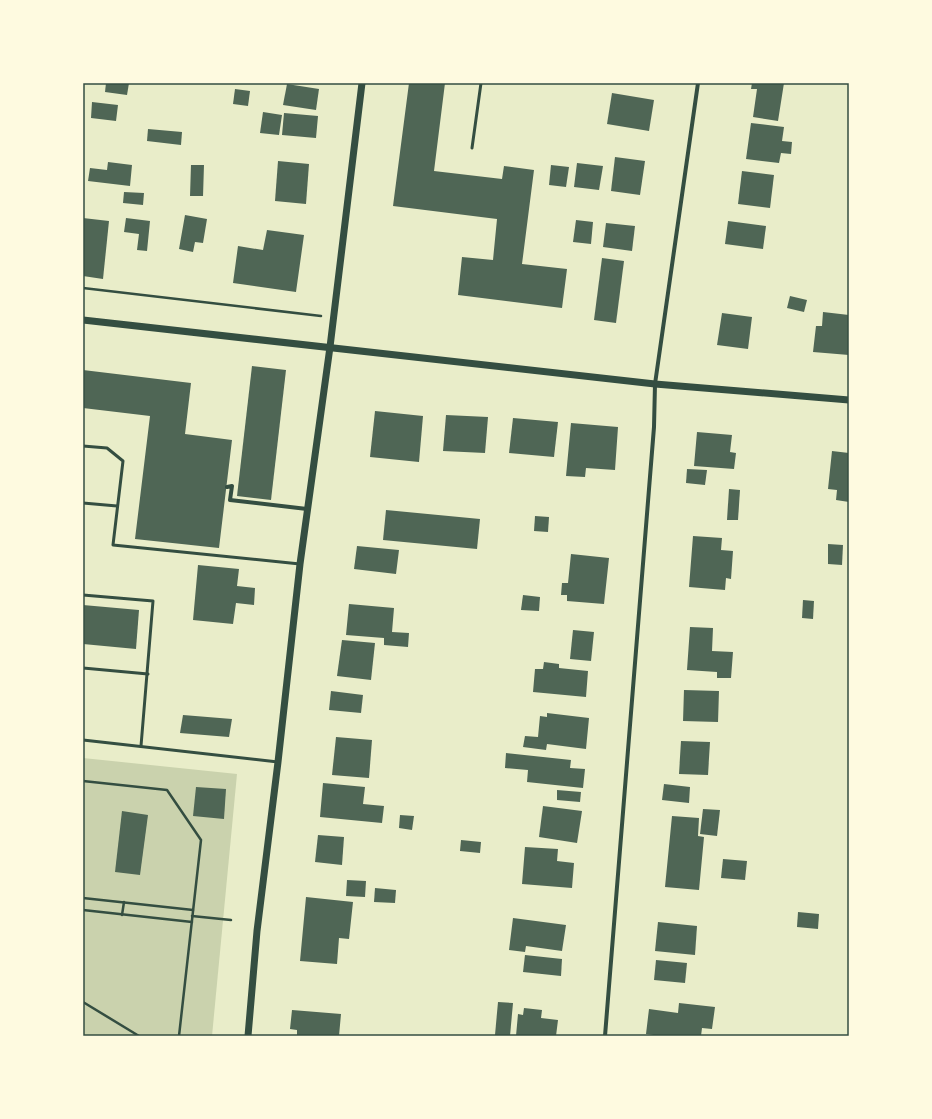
<svg xmlns="http://www.w3.org/2000/svg" width="932" height="1119" font-family="Barlow,sans-serif">
<rect width="100%" height="100%" fill="#e9edc9"/>
<polygon fill="#cad2ad" points="83,758 237,774 212,1036 83,1036"/>
<g fill="#4f6655">
<polygon points="106,83 129,83 127,95 105,92"/>
<polygon points="409,83 445,83 434,171 502,179 504,166 534,170 522,264 567,269 562,308 458,295 462,257 493,260 497,219 393,206"/>
<polygon points="752,83 784,83 778,121 753,117 757,89 751,89"/>
<polygon points="287,84 319,89 316,110 283,105"/>
<polygon points="235,89 250,91 248,106 233,104"/>
<polygon points="612,93 654,100 649,131 607,124"/>
<polygon points="92,102 118,105 116,121 91,118"/>
<polygon points="263,112 282,115 279,135 260,133"/>
<polygon points="284,113 318,116 316,138 282,135"/>
<polygon points="751,123 784,127 782,141 792,142 791,154 781,153 779,163 746,159"/>
<polygon points="148,129 182,132 181,145 147,141"/>
<polygon points="615,157 645,161 640,195 611,191"/>
<polygon points="278,161 309,164 306,204 275,201"/>
<polygon points="108,162 132,165 130,186 88,181 90,168 107,170"/>
<polygon points="577,163 603,166 599,190 574,187"/>
<polygon points="191,165 204,165 203,196 190,196"/>
<polygon points="551,165 569,167 566,187 549,185"/>
<polygon points="742,171 774,175 770,208 738,204"/>
<polygon points="124,192 144,193 143,205 123,203"/>
<polygon points="185,215 207,219 203,243 195,242 193,252 179,249"/>
<polygon points="83,218 109,221 103,279 83,276"/>
<polygon points="126,218 150,221 147,251 137,250 139,234 124,232"/>
<polygon points="576,220 593,222 591,244 573,242"/>
<polygon points="728,221 766,226 763,249 725,244"/>
<polygon points="606,223 635,226 632,251 603,247"/>
<polygon points="267,230 304,235 296,292 233,283 238,246 263,250"/>
<polygon points="602,258 624,261 616,323 594,320"/>
<polygon points="790,296 807,300 804,312 787,308"/>
<polygon points="823,312 849,315 849,355 813,352 816,326 822,326"/>
<polygon points="722,313 752,317 748,349 717,345"/>
<polygon points="252,366 286,370 271,500 237,496"/>
<polygon points="83,370 191,383 185,434 232,440 219,548 135,539 150,416 83,408"/>
<polygon points="375,411 423,416 419,462 370,457"/>
<polygon points="446,415 488,417 485,453 443,451"/>
<polygon points="513,418 558,422 554,457 509,453"/>
<polygon points="571,423 618,427 615,470 586,468 585,477 566,476"/>
<polygon points="697,432 732,435 730,452 736,453 734,469 694,466"/>
<polygon points="832,451 849,453 849,502 836,500 837,490 828,489"/>
<polygon points="687,469 707,470 705,485 686,483"/>
<polygon points="729,489 740,490 738,520 727,520"/>
<polygon points="386,510 480,519 477,549 383,540"/>
<polygon points="535,516 549,517 548,532 534,531"/>
<polygon points="693,536 722,538 721,550 733,551 731,579 726,578 725,590 689,587"/>
<polygon points="828,544 843,545 842,565 828,564"/>
<polygon points="357,546 399,550 396,574 354,569"/>
<polygon points="571,554 609,558 604,604 567,601 567,595 561,595 562,583 568,583"/>
<polygon points="198,565 239,569 237,586 255,588 254,605 236,603 233,624 193,620"/>
<polygon points="523,595 540,597 539,611 521,610"/>
<polygon points="803,600 814,601 813,619 802,618"/>
<polygon points="349,604 394,608 392,632 409,633 408,647 384,645 384,638 346,635"/>
<polygon points="83,605 139,610 136,649 83,644"/>
<polygon points="690,627 713,628 712,651 733,652 731,678 717,678 717,672 687,670"/>
<polygon points="573,630 594,632 591,661 570,659"/>
<polygon points="342,640 375,643 371,680 337,676"/>
<polygon points="544,662 559,664 559,668 588,671 586,697 533,692 535,669 543,669"/>
<polygon points="684,690 719,691 718,722 683,721"/>
<polygon points="331,691 363,695 361,713 329,710"/>
<polygon points="547,713 589,718 586,749 547,744 546,750 523,747 525,736 538,737 540,716 547,717"/>
<polygon points="183,715 232,719 229,737 180,733"/>
<polygon points="336,737 372,740 369,778 332,775"/>
<polygon points="681,741 710,742 708,775 679,774"/>
<polygon points="506,753 571,760 570,768 585,769 583,788 527,782 528,770 505,768"/>
<polygon points="323,783 365,787 363,804 384,806 382,823 320,817"/>
<polygon points="664,784 690,787 689,803 662,800"/>
<polygon points="196,787 226,789 224,819 193,816"/>
<polygon points="557,790 581,792 580,802 557,800"/>
<polygon points="543,806 582,811 577,843 539,837"/>
<polygon points="703,809 720,810 717,836 700,834"/>
<polygon points="122,811 148,815 140,875 115,872"/>
<polygon points="400,815 414,816 412,830 399,828"/>
<polygon points="672,816 699,818 698,836 704,837 699,890 665,887"/>
<polygon points="318,835 344,837 342,865 315,862"/>
<polygon points="461,840 481,842 480,853 460,851"/>
<polygon points="525,847 558,849 557,861 574,863 572,888 522,884"/>
<polygon points="723,859 747,861 745,880 721,878"/>
<polygon points="347,880 366,881 365,897 346,896"/>
<polygon points="375,888 396,890 395,903 374,902"/>
<polygon points="306,897 353,902 349,939 339,938 337,964 300,961"/>
<polygon points="798,912 819,914 818,929 797,927"/>
<polygon points="513,918 566,925 562,951 526,946 525,952 509,950"/>
<polygon points="658,922 697,926 695,955 655,951"/>
<polygon points="525,955 562,959 561,976 523,972"/>
<polygon points="656,960 687,963 685,983 654,980"/>
<polygon points="498,1002 513,1003 510,1036 495,1035"/>
<polygon points="679,1003 715,1007 712,1029 702,1028 701,1036 661,1036 646,1034 649,1009 678,1013"/>
<polygon points="524,1008 542,1010 541,1018 558,1020 556,1036 516,1036 518,1014 523,1015"/>
<polygon points="292,1010 341,1014 339,1036 297,1036 297,1030 290,1029"/>
</g>
<g fill="none" stroke-linecap="round" stroke-linejoin="round">
<g stroke="#344e41" stroke-width="2.5">
<polyline points="83,288 321,316"/>
<polyline points="83,781 167,790 201,840 179,1036"/>
<polyline points="83,898 193,910"/>
<polyline points="83,910 192,922"/>
<polyline points="122,915 124,902"/>
<polyline points="192,916 231,920"/>
<polyline points="83,1002 139,1036"/>
</g>
<g stroke="#344e41" stroke-width="3">
<polyline points="472,148 481,83"/>
<polyline points="83,446 107,448 123,461 113,545 300,564"/>
<polyline points="83,503 117,506"/>
<polyline points="83,595 153,601 141,746"/>
<polyline points="83,668 148,674"/>
<polyline points="83,740 278,762"/>
</g>
<g stroke="#344e41" stroke-width="4">
<polyline points="227,487 232,486 230,500 307,509"/>
<polyline points="605,1036 654,427 655,384 698,83"/>
</g>
<g stroke="#344e41" stroke-width="7">
<polyline points="83,320 655,384 849,400"/>
<polyline points="248,1036 257,931 278,762 300,564 330,347 362,83"/>
</g>
</g>
<rect width="932" height="1119" fill="none" stroke="#fefae0" stroke-width="168"/>
<rect x="84" y="84" width="764" height="951" fill="none" stroke="#344e41" stroke-width="1.5"/>
</svg>
